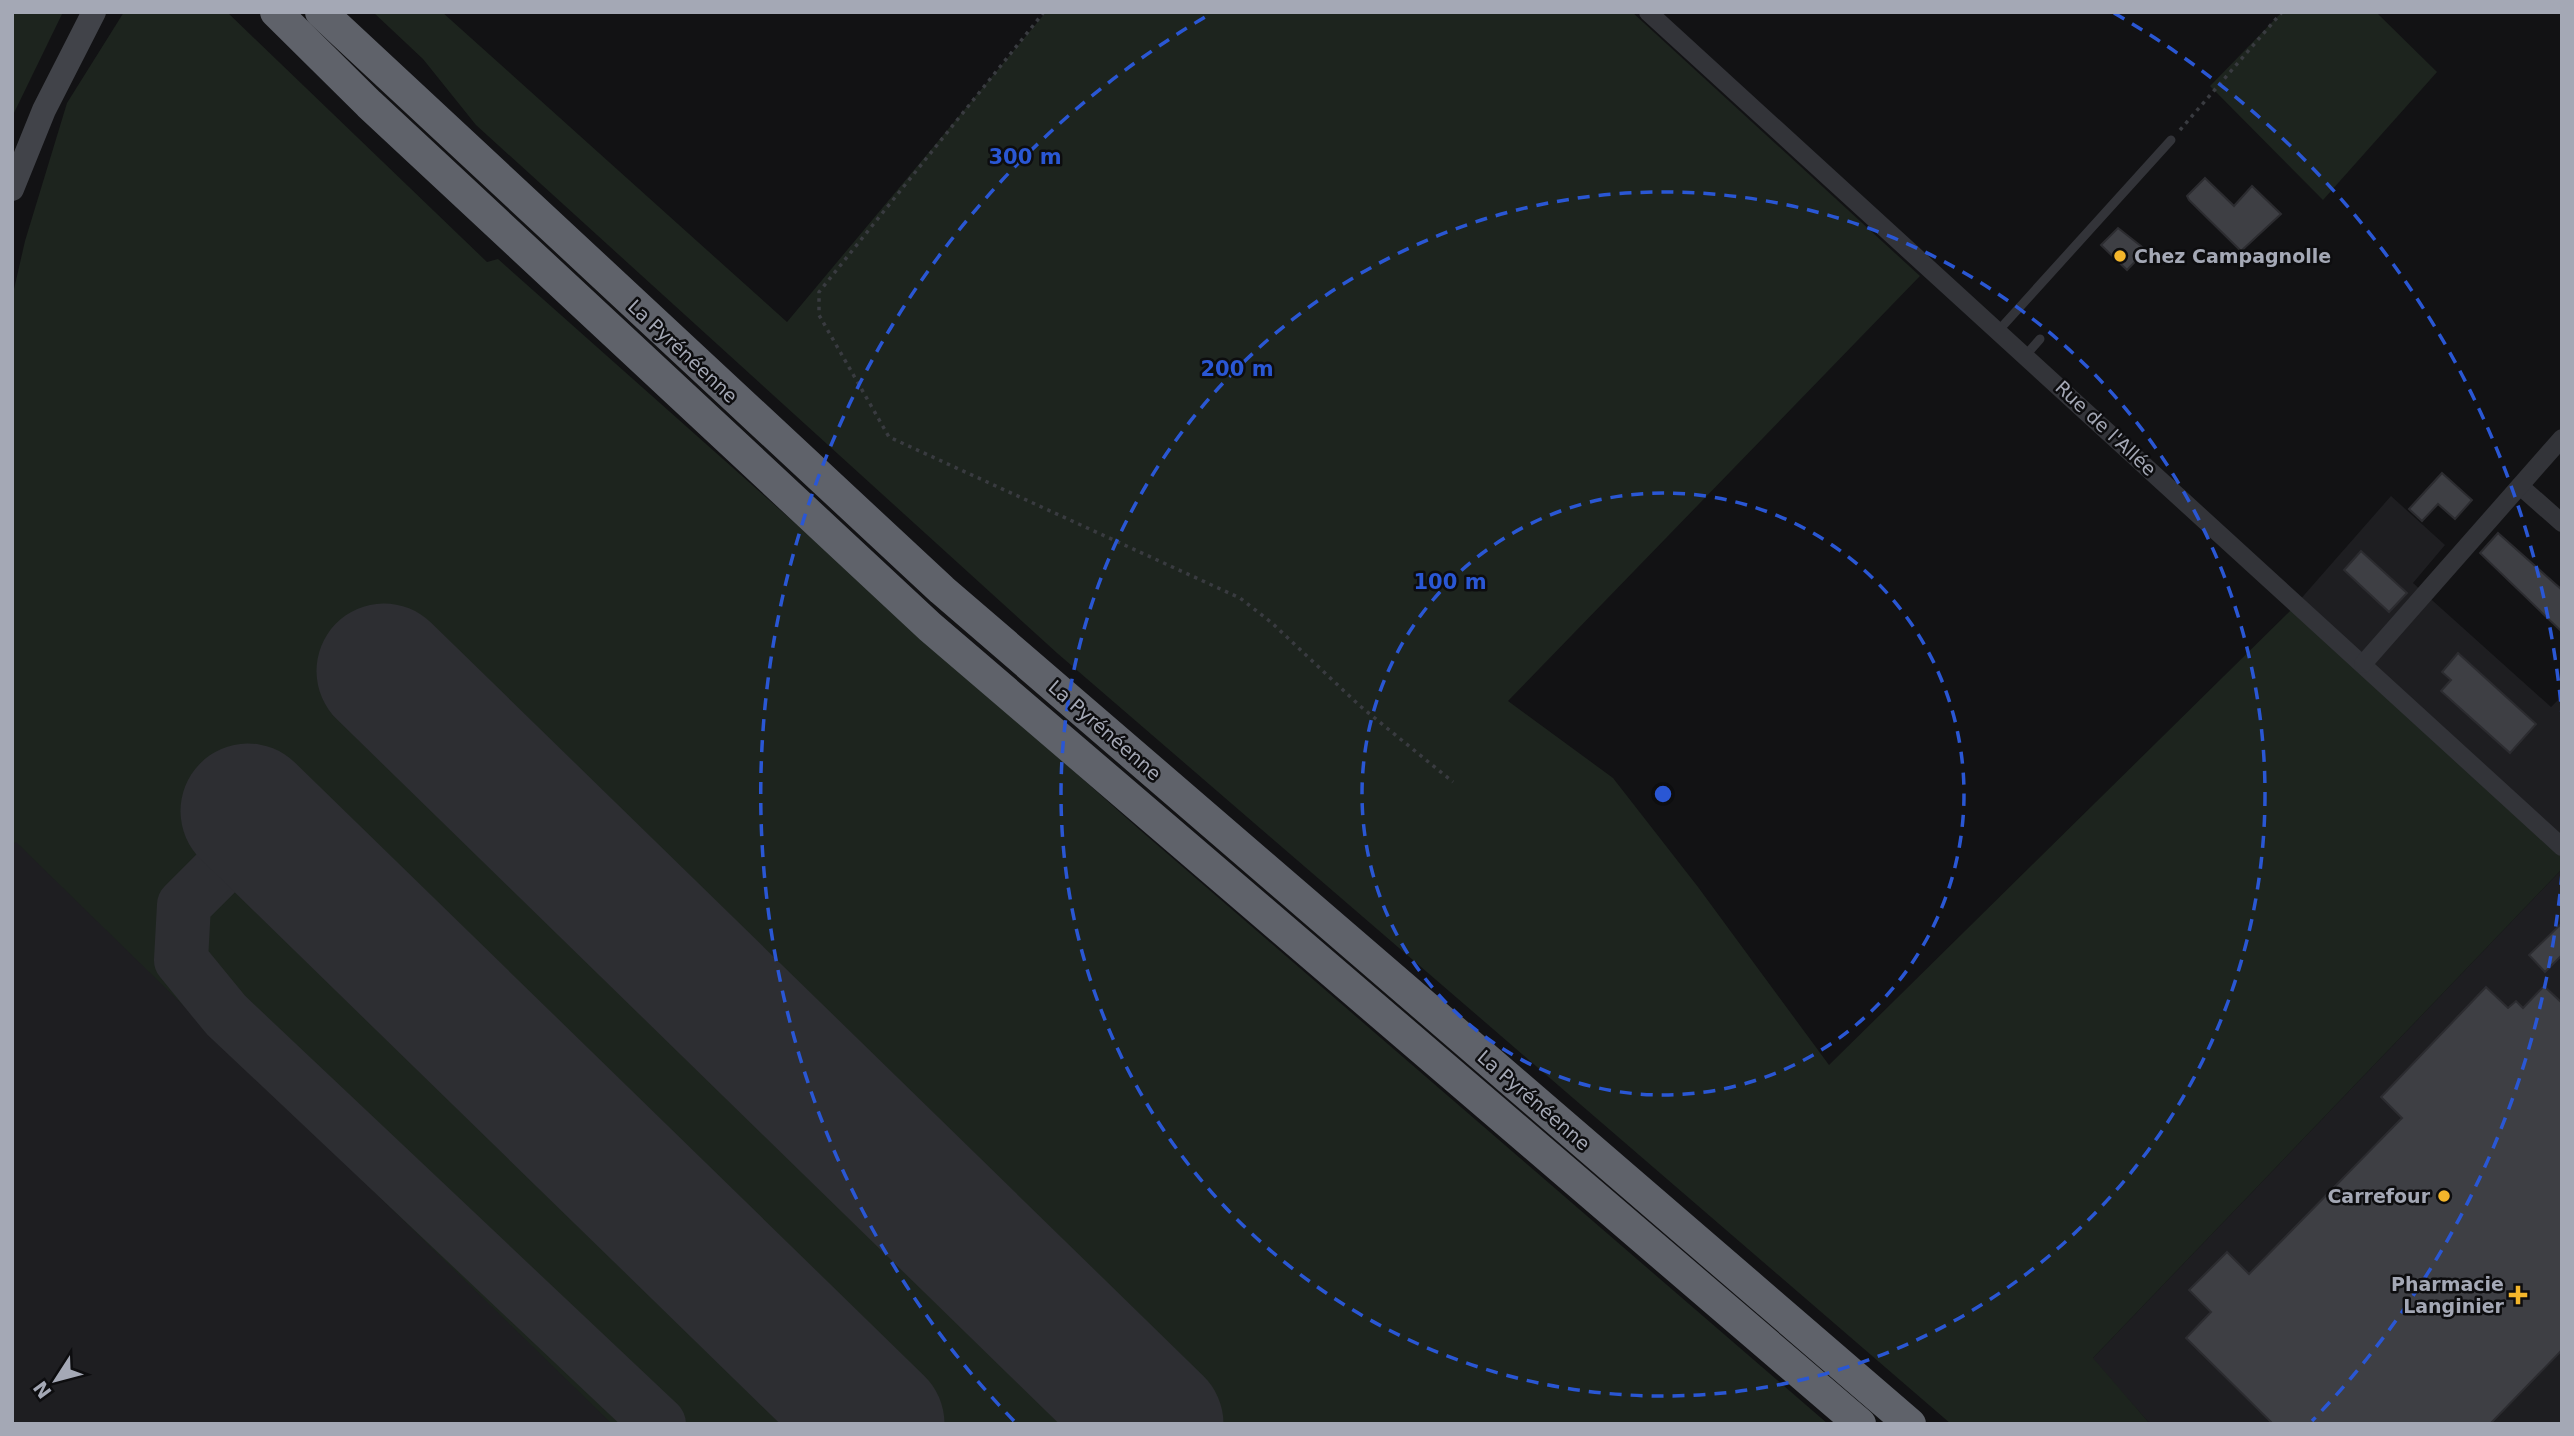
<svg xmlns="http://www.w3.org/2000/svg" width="2574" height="1436" font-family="'DejaVu Sans',sans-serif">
<rect width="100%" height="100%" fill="#121214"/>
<g fill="#1e1e21">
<polygon points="2391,496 2445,545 2413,583 2551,707 2562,696 2562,851 2291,610"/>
<polygon points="12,499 1489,1424 12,1424"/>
<polygon points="2562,869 2562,1424 2150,1424 2092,1359"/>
</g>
<g fill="#1d241e">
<polygon points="12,12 63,12 12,117"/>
<polygon points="124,12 227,12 487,262 498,259 1140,830 1828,1424 612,1424 16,842 12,845 12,298 25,241 67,103"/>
<polygon points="373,12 442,12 787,322 1046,12 1632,12 1920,276 1508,701 1613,778 1698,887 1829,1065 2291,610 2562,851 2562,869 2093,1358 2150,1424 1951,1424 1057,653 476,125 423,59"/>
<polygon points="2282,12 2376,12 2437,72 2323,200 2210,86"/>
</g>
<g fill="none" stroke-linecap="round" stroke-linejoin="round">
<polyline stroke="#2d2e32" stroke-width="54" points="252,837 184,905 181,960 226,1015 659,1424"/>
<g stroke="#2d2e32" stroke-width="135">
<polyline points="384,671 1156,1424"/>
<polyline points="248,811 877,1424"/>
</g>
</g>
<g fill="#3e3f44" stroke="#2c2c30" stroke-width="2">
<polygon points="2205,178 2234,206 2252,186 2281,214 2241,251 2189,200 2187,196"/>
<polygon points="2118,228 2146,250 2127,270 2101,245"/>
<polygon points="2442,473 2472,500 2455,519 2438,504 2422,521 2409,509"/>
<polygon points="2498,533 2562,590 2562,632 2480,553"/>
<polygon points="2361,551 2407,593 2389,612 2344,570"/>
<polygon points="2458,653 2536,724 2510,753 2441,691 2451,680 2442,672"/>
<polygon points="2562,923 2562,955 2545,972 2529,955"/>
<polygon points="2544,986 2562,1003 2562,1350 2490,1424 2273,1424 2186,1338 2211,1312 2189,1290 2227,1252 2249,1274 2402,1118 2381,1097 2486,987 2508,1008 2516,1001 2523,1008"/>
</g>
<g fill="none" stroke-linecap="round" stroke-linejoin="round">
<g stroke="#393b40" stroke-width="3.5" stroke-dasharray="3.5 5" stroke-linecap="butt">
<polyline points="1044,12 819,292 819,315 889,437 1240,598 1272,623 1360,706 1453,782"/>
<polyline points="2180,130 2282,12"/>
</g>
<g stroke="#333439" stroke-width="9">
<polyline points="1999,330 2171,140"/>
<polyline points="2026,355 2040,339"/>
</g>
<g stroke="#333439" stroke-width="18">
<polyline points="1648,12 2562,847"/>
<polyline points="2520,486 2562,523"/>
<polyline points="2363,664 2562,438"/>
</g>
<polyline stroke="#414349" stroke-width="24" points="12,189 44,110 94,12"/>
<g stroke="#5f626a" stroke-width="32">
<polyline points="276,12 369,104 930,627 1860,1424"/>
<polyline points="321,12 942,590 1910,1424"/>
</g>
</g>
<g fill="none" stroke="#2a57d4" stroke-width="3.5" stroke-dasharray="12 9">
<circle cx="1663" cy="794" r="301"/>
<circle cx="1663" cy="794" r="602"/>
<path d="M2562 873A902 902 0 0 1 2312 1421M1014 1421A902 902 0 0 1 1212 13M2114 13A902 902 0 0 1 2562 715"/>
</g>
<g fill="#f4b62b" stroke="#0d0d0f" stroke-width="2.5">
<circle cx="2120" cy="256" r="7"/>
<circle cx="2444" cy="1196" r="7"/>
<path d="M2514.5 1284.5h7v7h7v7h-7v7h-7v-7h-7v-7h7z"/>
</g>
<g text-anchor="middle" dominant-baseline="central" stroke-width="5" stroke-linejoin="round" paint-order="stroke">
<g font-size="19" font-weight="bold" fill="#a4a8b5" stroke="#0d0d0f" text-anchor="end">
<text x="2134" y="256" text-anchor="start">Chez Campagnolle</text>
<text x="2430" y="1196">Carrefour</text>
<text x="2504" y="1284">Pharmacie<tspan x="2504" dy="22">Langinier</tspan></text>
</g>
<g font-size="19" fill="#a4a8b5" stroke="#0d0d0f">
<text transform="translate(683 351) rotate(43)">La Pyrénéenne</text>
<text transform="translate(2106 428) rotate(43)">Rue de l'Allée</text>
<text transform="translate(1105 730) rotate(41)">La Pyrénéenne</text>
<text transform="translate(1534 1100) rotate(41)">La Pyrénéenne</text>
</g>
</g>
<circle cx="1663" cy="794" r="10" fill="#2a57d4" stroke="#0d0d0f" stroke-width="3.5"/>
<g font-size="21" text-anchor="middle" font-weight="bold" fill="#2a57d4" stroke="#0d0d0f" stroke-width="5" stroke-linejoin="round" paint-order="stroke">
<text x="1025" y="164">300 m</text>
<text x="1237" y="376">200 m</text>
<text x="1450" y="589">100 m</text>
</g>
<rect width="2574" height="1436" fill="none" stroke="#a4a8b5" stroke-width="28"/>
<g transform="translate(56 1380) rotate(234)" stroke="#0d0d0f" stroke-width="5" paint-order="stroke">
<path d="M0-5L12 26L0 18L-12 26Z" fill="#a4a8b5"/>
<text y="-10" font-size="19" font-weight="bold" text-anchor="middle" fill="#a4a8b5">N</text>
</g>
</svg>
